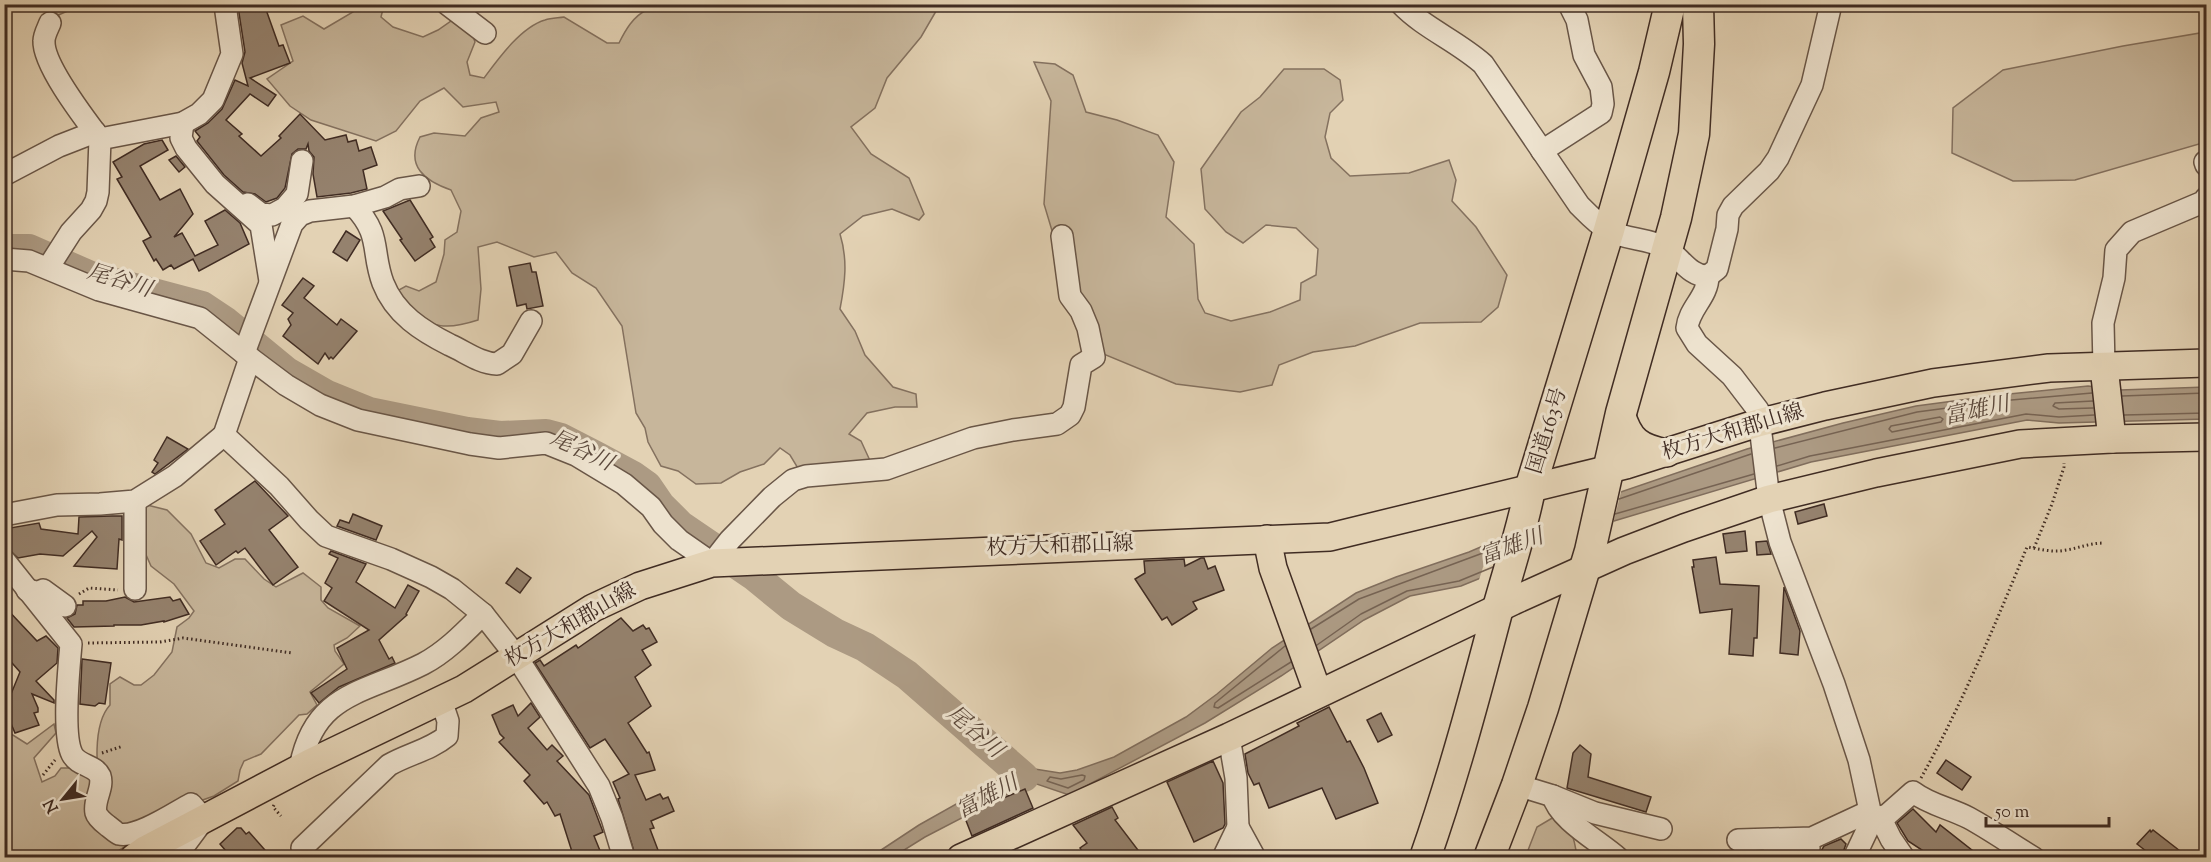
<svg xmlns="http://www.w3.org/2000/svg" width="2211" height="862" font-family="'Sorts Mill Goudy','Noto Serif JP',serif">
<rect width="100%" height="100%" fill="#e3d2b4"/>
<filter id="stains"><feTurbulence type="fractalNoise" baseFrequency=".00333" numOctaves="4"/><feColorMatrix values="0 0 0 0 .2 0 0 0 0 .09 0 0 0 0 .02 0 0 0 .5 -.17"/></filter>
<radialGradient id="worn" r=".72"><stop offset=".6" stop-color="#630" stop-opacity="0"/><stop offset="1" stop-color="#630" stop-opacity=".3"/></radialGradient>
<g fill="#c7b69b" stroke="#84715f" stroke-width="1.5">
<polygon points="45,5 81,5 54,17"/>
<path d="M358,5H384L381,17L393,27L423,37L438,30L454,19L472,33L475,42L467,62L470,75L484,78C498,59 521,27 545,20C551,18 558,18 564,17L607,43H619C625,31 633,16 647,10C657,6 670,10 681,5H938L939,6L921,37L887,78L875,108L851,127L871,154L909,178L924,214L919,220L892,209L863,216L840,234C848,260 845,283 840,309L855,331L865,355L893,387L916,394L917,407H895L867,413L849,434L861,441L872,465L799,470L790,455L780,448L764,464L740,472L721,483L696,484L678,471L661,466L648,442L645,428L636,413L622,326L596,288L572,273L556,252L534,257L497,242L478,247L481,289L478,320C447,330 439,327 409,316L397,291L406,286L419,291L436,282L444,254L445,240L457,232L461,211L451,190C425,181 405,166 420,137L434,133L465,136L481,118L499,112L496,102L463,107L444,88L420,101L396,131L376,141L311,120L290,106L267,79L293,61L281,25L303,16L324,29L353,12Z"/>
<polygon points="2206,32 2206,142 2075,180 2013,181 1952,153 1953,108 2003,70 2123,46"/>
<polygon points="1034,62 1055,64 1073,75 1086,112 1117,120 1158,135 1174,162 1166,217 1194,244 1198,299 1205,313 1231,321 1270,312 1300,300 1301,283 1316,275 1318,249 1296,228 1266,225 1243,243 1226,232 1205,209 1201,169 1241,112 1260,97 1284,69 1324,69 1340,80 1343,100 1330,113 1325,137 1331,158 1350,176 1409,173 1449,160 1456,180 1452,201 1476,227 1507,275 1498,307 1481,322 1420,323 1355,346 1313,352 1279,365 1272,385 1240,392 1176,384 1101,353 1053,234 1044,204 1051,101"/>
<path d="M147,505L167,510L191,534L206,563L219,568L235,559H245L264,579L276,587L303,573L321,587V600L328,608L360,626L347,638L334,645L335,651L344,664L310,692L317,705L307,714L299,715L261,754L244,761L240,770L238,781L214,796L123,828L102,814C99,784 89,728 110,705V684L120,677L134,685H141L154,675L172,652L177,627L189,618L194,611L174,584L151,566L143,548L141,510Z"/>
<polygon points="4,720 8,732 27,744 54,724 56,733 34,758 42,782 55,776 61,768 80,768 92,774 89,809 129,844 109,857 5,857"/>
<path d="M1554,817C1573,829 1574,836 1577,857L1525,858L1537,827Z"/>
</g>
<polygon fill="#ac9a83" stroke="#816e5d" stroke-width="1.5" points="2088,386 2120,390 2206,387 2206,419 2059,423 2027,420 1811,462 1604,524 1540,554 1461,586 1410,596 1364,620 1281,676 1205,723 1069,795 1031,782 925,837 893,857 869,858 919,825 1022,767 1060,773 1077,770 1114,757 1186,717 1217,694 1272,648 1356,593 1396,577 1469,552 1562,512 1747,449 1843,423 1916,406 1999,395"/>
<polygon fill="#e3d2b4" points="1622,488 1613,524 1478,583 1492,539 1561,509"/>
<g fill="none" stroke-linecap="round" stroke-linejoin="round">
<g stroke="#766353" stroke-width="1.5">
<polyline points="2122,396 2206,393"/>
<polyline points="2093,401 2055,403 2053,406 2059,409 2093,408"/>
<polyline points="2124,415 2206,413"/>
<polygon points="1940,417 1943,419 1941,422 1892,432 1889,429 1891,426"/>
<polyline points="1775,448 1917,412 2000,401 2092,393"/>
<polyline points="1777,466 1810,456 2026,414 2059,417 2094,415"/>
<polyline points="1619,499 1751,454"/>
<polyline points="1615,514 1754,474"/>
<polyline points="1311,629 1359,599 1499,547"/>
<polyline points="1317,645 1361,614 1407,591 1459,581 1493,567"/>
<polyline points="1285,646 1215,703 1214,707 1218,708 1291,662"/>
<polygon points="1082,775 1085,776 1084,780 1068,788 1047,781 1050,777 1061,779"/>
</g>
<polyline stroke="#ac9a83" stroke-width="30" points="4,249 29,249 93,277 202,306 226,322 287,372 327,395 369,412 467,432 500,436 546,434 561,438 596,456 633,476 647,486 660,505 681,526 753,575 791,606 835,633 865,647 907,675 1024,777"/>
</g>
<g fill="#95826e" stroke="#402c23" stroke-width="1.5">
<polygon points="241,4 264,4 279,46 283,45 290,63 250,78 276,95 268,106 250,94 226,120 242,134 239,136 261,156 281,138 279,136 300,114 325,140 346,135 348,142 356,140 359,151 371,147 377,165 363,170 367,189 351,193 317,197 313,174 314,157 309,151 308,144 306,149 298,149 292,154 285,188 277,198 266,202 255,194 243,192 224,175 197,141 200,137 195,131 208,123 222,109 235,80 248,86 242,63 245,52 239,13"/>
<polygon points="162,140 168,150 140,166 160,200 180,189 193,214 174,237 182,233 195,256 218,245 205,221 225,210 240,223 249,244 199,271 193,259 174,269 171,265 163,270 156,259 154,261 143,241 151,237 117,179 122,177 113,162 144,144"/>
<polygon points="176,156 185,167 179,172 169,160"/>
<polygon points="410,200 433,237 430,239 435,247 415,261 400,240 402,239 383,211"/>
<polygon points="346,231 360,240 347,261 333,252"/>
<polygon points="530,263 532,272 536,272 543,306 527,309 526,304 517,306 509,267"/>
<polygon points="303,278 314,286 304,298 337,325 341,319 357,331 333,359 331,357 329,359 325,353 318,364 283,336 291,325 288,319 293,313 282,305"/>
<polygon points="167,437 188,449 155,474 152,472 158,463 154,460"/>
<polygon points="255,481 288,516 269,530 298,567 273,585 245,548 238,553 236,551 216,565 200,541 225,524 215,510"/>
<polygon points="1824,504 1827,516 1798,524 1795,512"/>
<polygon points="353,514 382,526 376,540 337,526 340,520 349,523"/>
<polygon points="112,516 122,516 122,540 119,539 117,569 74,566 97,537 92,531 63,556 40,554 18,558 7,548 4,529 39,523 41,529 78,534 79,517"/>
<polygon points="1745,531 1747,551 1726,553 1723,534"/>
<polygon points="1767,541 1771,554 1757,555 1756,542"/>
<polygon points="331,551 366,564 356,582 395,608 408,585 419,591 406,614 407,615 379,640 389,659 392,657 395,663 339,687 319,703 311,693 347,669 337,648 369,630 324,601 332,588 325,583 338,558 329,554"/>
<polygon points="1716,557 1720,584 1759,586 1757,638 1754,638 1753,656 1729,654 1732,609 1700,613 1692,567 1694,567 1693,560"/>
<polygon points="1201,558 1204,558 1208,569 1215,566 1224,590 1193,602 1197,609 1172,625 1167,617 1162,620 1135,579 1145,573 1144,561 1184,559 1185,566"/>
<polygon points="517,568 531,578 520,593 506,583"/>
<polygon points="1784,587 1800,631 1798,655 1780,653"/>
<polygon points="125,597 134,602 170,597 173,601 180,599 189,614 164,622 164,621 141,625 114,625 114,626 74,627 67,618 75,614 77,605 83,605 83,601 106,601"/>
<polygon points="4,606 37,641 46,636 58,648 57,663 36,681 54,700 54,703 32,694 38,708 38,712 34,713 39,725 15,733 4,707 4,701 9,699 20,672 4,654"/>
<polygon points="621,618 633,631 643,625 646,629 649,628 657,642 642,650 651,665 635,677 651,706 628,723 647,753 649,752 655,770 635,775 646,800 660,794 663,799 668,797 674,811 651,821 654,828 650,829 661,858 636,858 618,799 620,798 613,782 629,774 605,739 590,748 535,663 540,660 544,666 576,645 578,648"/>
<polygon points="82,659 111,663 105,704 99,703 95,706 80,704"/>
<polygon points="531,703 540,717 528,728 547,750 552,745 563,756 557,761 589,795 603,832 594,836 603,858 574,858 560,814 555,816 547,802 544,804 524,781 530,775 499,742 504,738 500,734 492,715 513,705 518,716"/>
<polygon points="1329,707 1347,742 1350,741 1364,768 1378,803 1336,819 1322,788 1269,808 1259,783 1254,785 1248,773 1245,754 1299,726 1297,723"/>
<polygon points="1381,713 1392,735 1378,742 1367,720"/>
<polygon points="1580,745 1591,754 1588,777 1651,797 1646,812 1567,788 1573,753"/>
<polygon points="1946,760 1971,777 1962,790 1937,773"/>
<polygon points="1213,761 1223,783 1225,824 1223,828 1194,842 1167,782"/>
<polygon points="1025,789 1033,808 972,836 965,818 984,806"/>
<polygon points="1112,807 1118,818 1115,820 1144,858 1086,858 1080,848 1087,843 1073,825"/>
<polygon points="1913,809 1936,832 1940,825 1982,858 1934,858 1908,841 1897,823"/>
<polygon points="237,828 241,828 246,834 249,832 272,858 232,858 220,844"/>
<polygon points="2150,830 2151,832 2153,830 2189,858 2155,858 2137,844"/>
<polygon points="1841,839 1846,844 1841,858 1817,858 1824,846"/>
</g>
<g fill="none" stroke-linecap="round" stroke-linejoin="round">
<g stroke="#695647" stroke-width="24">
<g id="minor">
<polyline points="447,4 485,33"/>
<path d="M1401,4C1424,28 1457,41 1483,64L1579,205C1588,214 1597,224 1608,230C1625,240 1648,238 1666,248C1680,257 1690,277 1708,276C1708,297 1689,308 1687,328L1697,344L1732,376L1758,410L1769,499L1780,542L1834,684L1859,760L1870,811L1872,820L1854,858"/>
<path d="M50,23C48,28 44,35 44,41C43,65 85,119 100,139"/>
<polyline points="183,123 181,138 186,148 215,184 261,225 270,281"/>
<polyline points="1542,151 1601,113 1603,104 1601,87 1584,55 1577,20 1569,4"/>
<polyline points="2205,162 2206,165"/>
<polyline points="4,175 59,146 95,132"/>
<polyline points="248,204 261,214 272,215 285,208 297,194 302,161"/>
<path d="M354,206C382,235 371,251 383,283C395,314 422,331 450,345C466,352 479,363 497,364L512,354L531,321"/>
<polyline points="4,259 29,261 99,290 200,318 250,358"/>
<polyline points="48,268 71,232 91,210 96,201 98,192 100,139 183,123 199,114 213,100 232,54 226,12 229,4"/>
<polyline points="1708,276 1717,269 1727,229 1728,215 1733,206 1769,171 1778,158 1812,85 1831,4"/>
<polyline points="244,353 292,224 300,215 310,211 354,206 385,197 400,189 419,186"/>
<polyline points="2104,367 2103,323 2114,278 2116,250 2132,232 2203,202 2206,198"/>
<polyline points="4,515 57,505 100,504 135,501 175,476 224,435"/>
<path d="M4,560L71,644C69,667 62,734 72,754C78,766 95,765 100,776C104,788 93,800 96,813C97,817 104,823 108,826C111,828 116,833 119,834C138,838 174,813 191,804L204,819L175,858"/>
<polyline points="135,589 135,501"/>
<polyline points="27,590 41,593 43,590 65,606"/>
<path d="M300,768C314,692 364,694 423,664C446,652 465,632 483,614"/>
<polyline points="1517,785 1553,796 1595,813 1661,829"/>
<path d="M1553,796C1559,820 1599,841 1618,858"/>
<polyline points="1880,817 1891,839 1904,858"/>
<path d="M1872,820L1887,815L1913,792C1930,805 1950,808 1969,818C1991,830 2012,845 2034,858"/>
<polyline points="1238,827 1255,858"/>
<polyline points="1738,840 1812,838 1870,811"/>
<path d="M302,848L389,765C408,754 430,750 447,736L448,721L441,700"/>
<polyline points="624,858 612,818 599,786 516,656 483,614 452,589 431,577 391,559 326,536 309,520 279,486 224,435 250,358 286,385 320,405 358,420 470,444 499,448 546,443 576,455 624,484 651,507 663,524 679,540 712,563 730,540 772,497 793,480 806,476 886,469 973,438 1013,430 1057,424 1070,415 1074,407 1081,365 1094,357 1088,328 1081,311 1070,296 1062,236"/>
<polyline points="1223,858 1238,827 1236,778 1229,737"/>
<polyline points="1770,858 1809,848"/>
</g>
</g>
<g stroke="#402c23" stroke-width="30">
<g id="major">
<polyline points="2104,367 2112,439"/>
<path d="M1621,413C1629,440 1639,448 1667,453"/>
<polyline points="1267,539 1273,568 1318,693"/>
<polyline points="134,858 145,850 310,763 464,689 593,608 640,586 712,563 1330,537 1626,465 1758,423 1825,406 1933,383 2049,368 2206,363"/>
<polyline points="961,858 1229,737 1513,601 1624,551 1684,528 1769,499 1876,473 2020,444 2112,439 2206,437"/>
</g>
</g>
<g stroke="#402c23" stroke-width="33">
<g id="highway">
<path d="M1425,858C1454,775 1476,692 1498,608C1509,568 1522,530 1530,489L1609,230L1654,72L1670,4"/>
<polyline points="1489,858 1517,785 1543,708 1590,551 1621,413 1676,218 1694,134 1699,44 1698,4"/>
</g>
</g>
<g stroke="#402c23" stroke-width="3" stroke-dasharray="1.5 3" stroke-linecap="butt">
<polyline points="2034,548 2052,504 2064,467 2064,463"/>
<polyline points="79,594 89,588 118,590"/>
<polyline points="88,643 160,642 183,638 292,653"/>
<polyline points="102,753 123,746"/>
<polyline points="43,775 55,760"/>
<path d="M1921,778C1962,704 1995,625 2027,547C2040,549 2053,553 2066,550C2079,548 2090,543 2104,543"/>
<polyline points="274,805 273,807 281,816"/>
</g>
<use href="#minor" stroke="#ede2ce" stroke-width="21"/>
<use href="#major" stroke="#e3d2b4" stroke-width="27"/>
<use href="#highway" stroke="#e3d2b4" stroke-width="30"/>
</g>
<g text-anchor="middle" dominant-baseline="central" stroke-width="6" stroke-linejoin="round" paint-order="stroke">
<g font-size="21" fill="#402c23" stroke="#ede2ce">
<text transform="translate(1548 431) rotate(-73)">国道163号</text>
<text transform="translate(1733 433) rotate(-17)">枚方大和郡山線</text>
<text transform="translate(1060 547) rotate(-2)">枚方大和郡山線</text>
<text transform="translate(571 626) rotate(-30)">枚方大和郡山線</text>
</g>
<g font-size="22" font-style="italic" fill="#5b483b" stroke="#ede2ce">
<text transform="translate(119 282) rotate(17)">尾谷川</text>
<text transform="translate(1977 412) rotate(-12)">富雄川</text>
<text transform="translate(581 452) rotate(25)">尾谷川</text>
<text transform="translate(1512 548) rotate(-20)">富雄川</text>
<text transform="translate(974 733) rotate(41)">尾谷川</text>
<text transform="translate(988 798) rotate(-28)">富雄川</text>
</g>
</g>
<rect width="2211" height="862" fill="none" stroke="#e3d2b4" stroke-width="24"/>
<rect x="6" y="6" width="2199" height="850" fill="none" stroke="#402c23" stroke-width="3"/>
<rect x="12" y="12" width="2187" height="838" fill="none" stroke="#402c23" stroke-width="1.5"/>
<g transform="translate(63 799) rotate(240)" stroke="#ede2ce" stroke-width="4.5" paint-order="stroke">
<path d="M0-4.5L10 22L0 15L-10 22Z" fill="#402c23"/>
<text y="-9" font-size="16" font-weight="bold" text-anchor="middle" fill="#402c23">N</text>
</g>
<path d="M1986 817v9h123v-9" fill="none" stroke="#402c23" stroke-width="3"/>
<text x="1995" y="817" font-size="18" fill="#402c23" stroke="#ede2ce" stroke-width="4.5" paint-order="stroke">50 m</text>
<rect width="100%" height="100%" filter="url(#stains)"/>
<rect width="100%" height="100%" fill="url(#worn)"/>
</svg>
